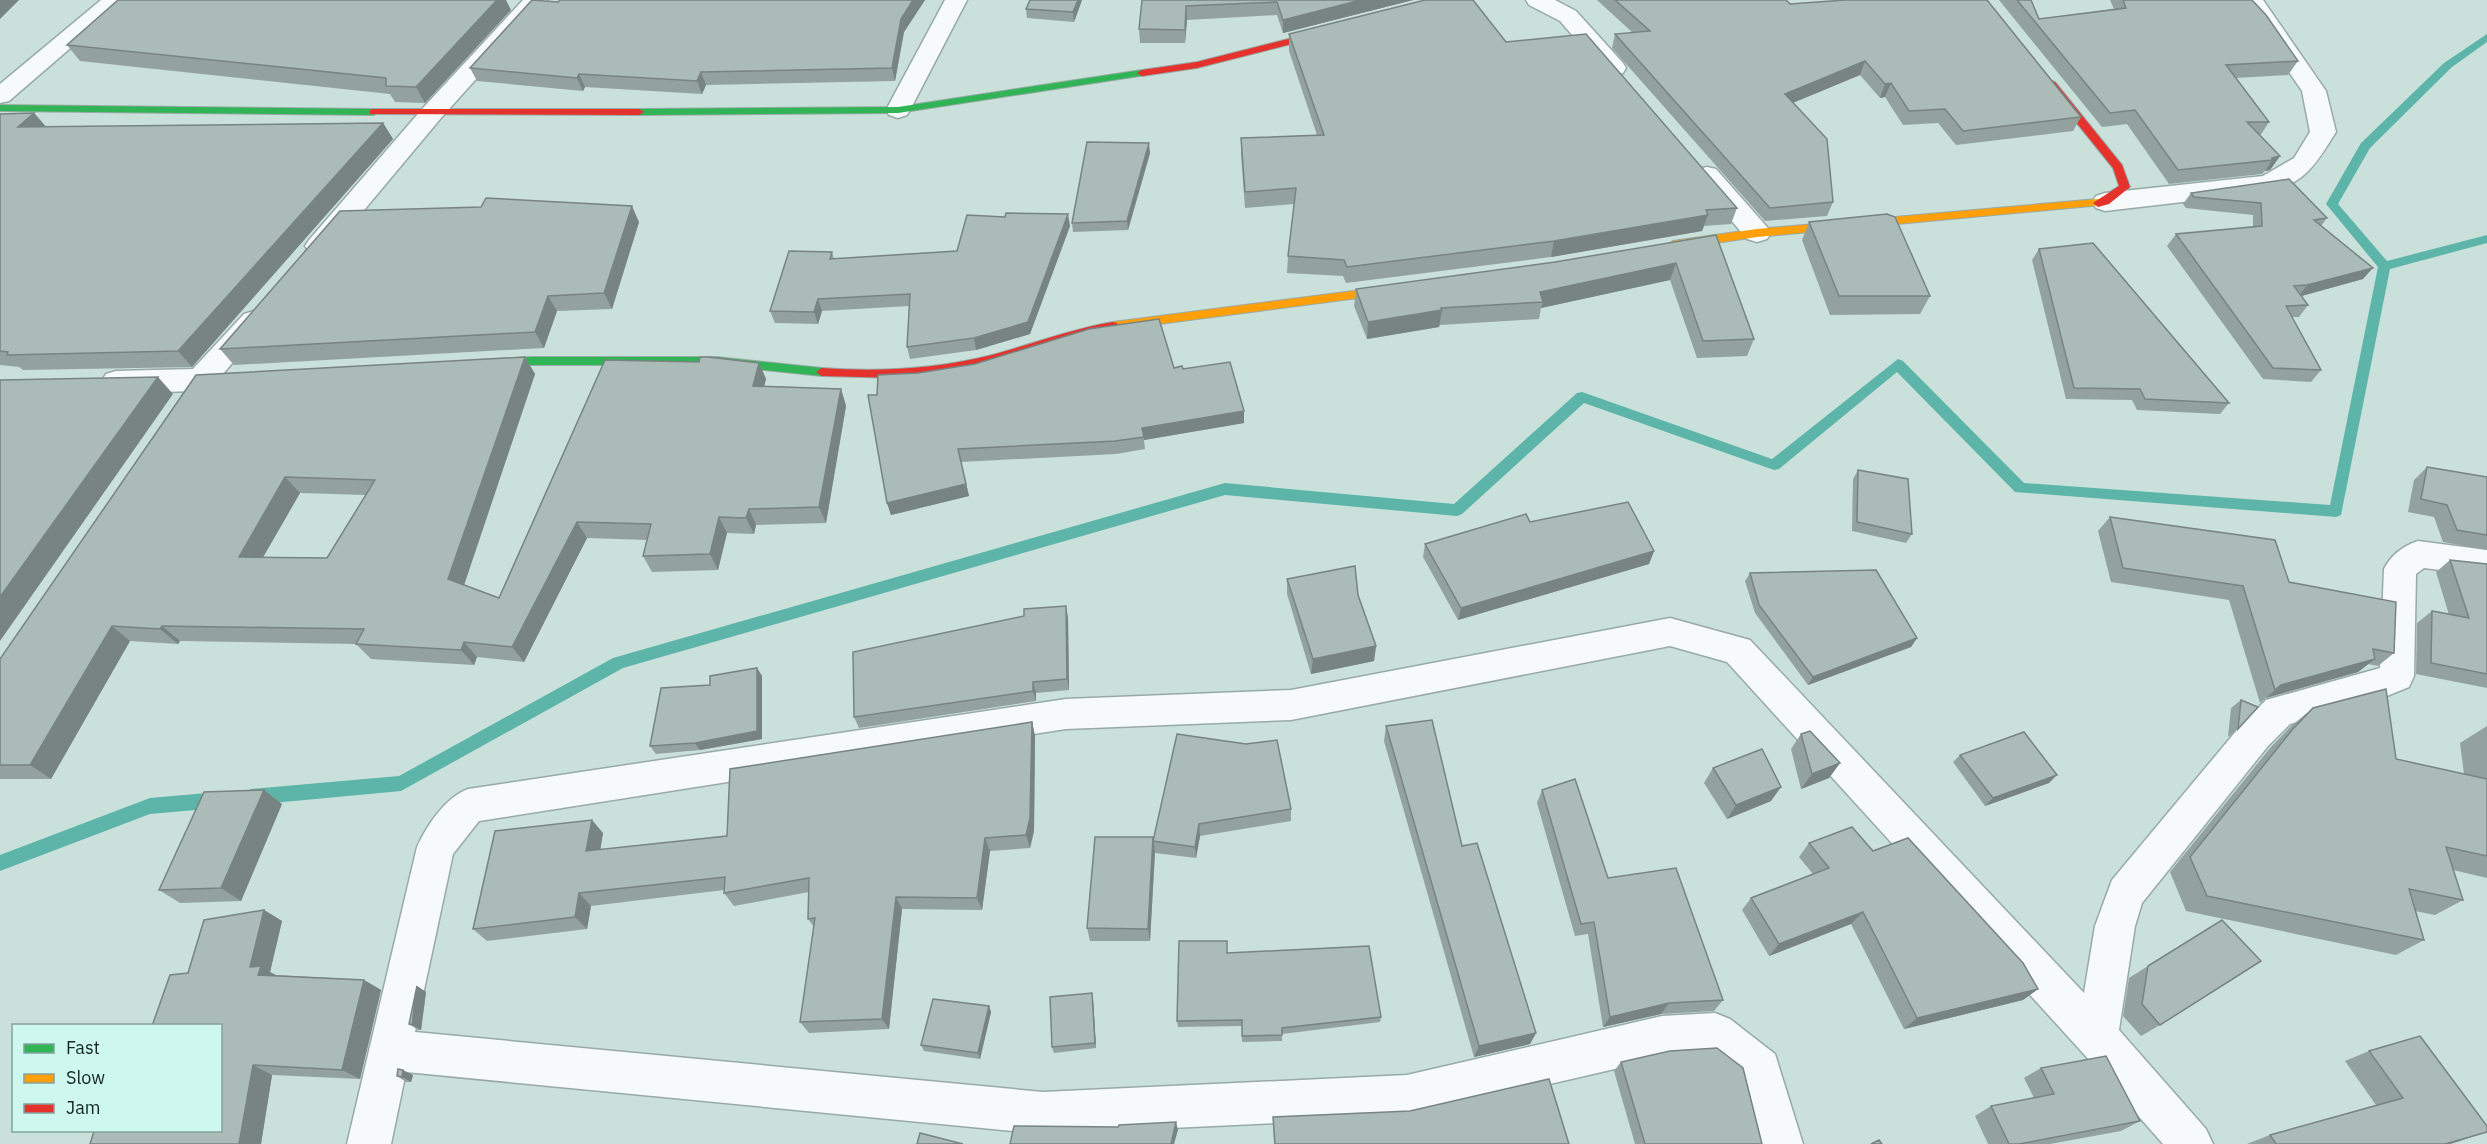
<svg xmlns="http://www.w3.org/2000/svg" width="2487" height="1144" font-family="'IBM Plex Sans',sans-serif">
<rect width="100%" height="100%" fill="#cae0db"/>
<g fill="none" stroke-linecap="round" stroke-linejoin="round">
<g fill="#5db5a9" fill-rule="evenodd">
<polygon points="2487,34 2487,42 2452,67 2370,148 2338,204 2387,261 2487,235 2487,243 2390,269 2341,515 2336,517 2015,492 1897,372 1779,469 1774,470 1584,403 1462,514 1457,516 1225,495 623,668 401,791 251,805 245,802 243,797 245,792 251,789 399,776 613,658 1225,483 1454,504 1577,393 1582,392 1772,459 1898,359 1903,361 2024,483 2330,505 2378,267 2326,204 2361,143 2444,63"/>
<polygon points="218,792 224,795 226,800 224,805 218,808 150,814 0,871 0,855 150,798"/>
</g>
<g stroke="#98aaa6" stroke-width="3">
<g id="street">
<polygon points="101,0 126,0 9,101 0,103 0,84"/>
<polygon points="523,0 547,0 441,118 329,252 319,255 309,252 305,246 309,240 423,108"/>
<polygon points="945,0 967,0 910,110 907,115 898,118 889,115 886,110"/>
<polygon points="1526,0 1555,0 1576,11 1623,63 1626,68 1623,73 1614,75 1605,73 1560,21 1529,5"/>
<path d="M2240,0H2263L2326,91L2336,132C2317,162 2306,183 2269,192L2105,211L2096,208L2092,202L2096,196L2105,193L2263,176L2294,158L2310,132L2302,91Z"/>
<polygon points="1707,167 1716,169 1767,227 1771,233 1767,239 1757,242 1747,239 1698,181 1694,175 1698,169"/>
<polygon points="254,311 264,314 268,321 211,388 201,391 116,393 106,390 101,382 106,374 116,371 193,369 244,314"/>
<path d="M2418,541L2487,550V576L2424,568L2416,574L2414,676L2409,687L2372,702L2290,724L2268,746L2142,903L2135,926L2119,1030L2206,1129L2213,1144H2163L2082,1052L1727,662L1670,646L1291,720L1066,729L479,821L453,854L415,1032L1043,1092L1407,1075L1662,1016L1715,1013L1730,1019L1775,1054L1803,1144H1759L1743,1082L1709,1055L1662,1058L1407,1117L1043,1134L406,1072L391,1144H347L417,847C427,825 446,797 468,789L1066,699L1291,690L1670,618L1750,640L2084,993L2095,926L2112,880L2242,724L2266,700L2380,668L2384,569C2391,555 2403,546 2418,541Z"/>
</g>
</g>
<g stroke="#98aaa6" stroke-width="2">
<g id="fast">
<polygon points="1142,70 1146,71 1146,75 898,113 639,115 634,112 639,109 898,107"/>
<polygon points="0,105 374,109 379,112 374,115 0,111"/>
<polygon points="531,357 716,357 822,368 828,372 822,376 716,365 531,365 482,368 476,364 482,360"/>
</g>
</g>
<g stroke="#98aaa6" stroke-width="2">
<g id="slow">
<polygon points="2098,199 2102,201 2102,205 1757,237 1673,249 1667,245 1673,241 1757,229"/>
<polygon points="1400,285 1406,289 1404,292 1113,330 1107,326 1113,322"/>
</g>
</g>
<g stroke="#98aaa6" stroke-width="2">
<g id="jam">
<polygon points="1332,28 1335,29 1335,33 1197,68 1142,76 1137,73 1142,70 1197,62"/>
<polygon points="2051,81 2055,82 2122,165 2130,187 2109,204 2098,207 2093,203 2119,186 2113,168 2047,86 2047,82"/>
<polygon points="374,109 639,109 644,112 639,115 370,114 370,110"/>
<path d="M1113,322L1117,323L1119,326L1117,329L1078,337L994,363L958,371L900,378L822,376L816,372L822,368C879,372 937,369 992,355C1033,344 1071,329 1113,322Z"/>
</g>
</g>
<use href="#street" fill="#f7fafa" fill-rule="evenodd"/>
<use href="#fast" fill="#30b455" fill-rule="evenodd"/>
<use href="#slow" fill="#ff9f0a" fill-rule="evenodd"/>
<use href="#jam" fill="#e5322d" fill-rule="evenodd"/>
</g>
<g fill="#93a29e" fill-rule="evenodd">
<polygon points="560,0 925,0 904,32 895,81 706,85 702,94 585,87 583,91 477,81 470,68"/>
<polygon points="1030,0 1082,0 1074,22 1027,18 1026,9"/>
<polygon points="1142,0 1413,0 1283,33 1277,15 1187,20 1185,43 1140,43 1139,29"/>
<polygon points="1597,0 1786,0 1790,4 2081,117 2073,131 1956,145 1938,123 1903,125 1885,97 1880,98 1860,75 1793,103 1833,202 1827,216 1765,221 1612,48 1615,34 1633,33"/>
<polygon points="1999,0 2031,0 2039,19 2114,9 2110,0 2252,0 2298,61 2288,75 2235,78 2269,122 2260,136 2280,156 2270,170 2265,171 2262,174 2169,184 2127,124 2102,127"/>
<polygon points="511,10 425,103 395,102 390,94 80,61 67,45"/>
<polygon points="1289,34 1506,42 1737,208 1731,224 1704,226 1702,231 1551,257 1346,283 1343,276 1287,273 1288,256 1294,204 1245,208 1241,154 1241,138 1317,135 1289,51"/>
<polygon points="34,113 46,127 383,123 393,139 192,367 23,370 19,367 0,365 0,114"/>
<polygon points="1150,153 1128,230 1073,232 1072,223"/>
<polygon points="2289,179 2327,218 2321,226 2363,279 2301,296 2308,305 2299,317 2292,317 2321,370 2311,382 2263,379 2167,246 2176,234 2253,227 2253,215 2186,208 2183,204 2191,193"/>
<polygon points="639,222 612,309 557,311 544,348 234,365 220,349"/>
<polygon points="1809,222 1930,296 1920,314 1830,315 1802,240"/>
<polygon points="1070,226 1030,334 976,350 910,359 907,347 909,306 822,311 818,324 775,323 770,311 832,252 834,259 957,251"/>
<polygon points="1716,235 1754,339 1747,356 1697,358 1670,280 1541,308 1539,319 1440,325 1439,327 1367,339 1354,306 1356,289 1555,262"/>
<polygon points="2039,249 2229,403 2220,414 2137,410 2132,400 2066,399 2032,260"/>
<path d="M525,357L535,374L464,585L499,598L699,362L759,363L766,379L764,386L841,389L846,406L826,523L756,525L754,534L727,533L718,570L652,572L643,556L647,540L587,538L524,662L477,657L474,665L371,659L356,644L180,641L178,644L130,641L51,779H0V659L196,375ZM300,493L366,495L327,558L263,557Z"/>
<polygon points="1174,368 1183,369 1244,423 1144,440 1145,449 1116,454 961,462 969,496 891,515 887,503 877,395"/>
<polygon points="2427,467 2487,477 2487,550 2443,542 2434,517 2408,512 2414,480"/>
<polygon points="1858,470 1912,534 1906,543 1852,531 1853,479"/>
<polygon points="2110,517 2289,582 2394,653 2378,666 2368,664 2358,672 2266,698 2260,703 2229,600 2111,582 2098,531"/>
<polygon points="1530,522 1654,551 1649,564 1458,620 1423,557 1425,544"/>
<polygon points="2450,560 2487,564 2487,688 2416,674 2417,623 2432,611 2449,615 2436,572"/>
<polygon points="1750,573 1917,638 1911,647 1808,685 1755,613 1745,581"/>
<polygon points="1287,579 1376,646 1374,661 1311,674 1287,594"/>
<polygon points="1068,617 1069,690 1036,693 1036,701 859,728 854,717"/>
<polygon points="757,668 762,676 762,739 700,750 656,754 650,746 710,685"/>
<polygon points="2241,700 2238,729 2228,737 2231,708"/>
<polygon points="2313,708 2396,759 2464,774 2460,743 2487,726 2487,878 2453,870 2463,900 2435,915 2415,911 2424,940 2396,955 2186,911 2170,872 2270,748 2291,726"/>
<polygon points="1032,722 1035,736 1034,831 1030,848 990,851 982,910 902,909 889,1029 809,1033 800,1022 814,927 808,919 809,892 734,906 724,893 724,890 591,906 587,929 487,941 473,929 603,833 600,850 727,836"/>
<polygon points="1386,726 1462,846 1536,1033 1530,1044 1474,1057 1384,741"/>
<polygon points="1177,734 1291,809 1291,821 1200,836 1196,858 1155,853 1153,841"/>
<polygon points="1801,734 1840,763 1829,778 1801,789 1791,749"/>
<polygon points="1960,755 2049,783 1985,806 1953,762"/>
<polygon points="1713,768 1771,801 1727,819 1704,783"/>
<polygon points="1542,790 1608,878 1723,1000 1714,1011 1661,1014 1603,1027 1588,934 1575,936 1537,803"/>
<polygon points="282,804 241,901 180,903 159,890"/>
<polygon points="1153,837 1155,851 1150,941 1090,941 1087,928"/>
<polygon points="1809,843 1873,851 2038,989 2023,1000 1904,1029 1851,924 1769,956 1742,910 1751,898 1813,874 1799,857"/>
<polygon points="264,910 282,921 270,972 276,975 364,980 381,990 360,1079 272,1075 261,1144 90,1144 220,1131 188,973"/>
<polygon points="1227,953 1381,1017 1380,1022 1282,1034 1282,1041 1242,1042 1242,1026 1178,1027 1177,1021"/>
<polygon points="2148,966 2160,1025 2141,1036 2123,1016 2129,978"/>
<polygon points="417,986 426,992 421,1030 418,1030 409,1024"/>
<polygon points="1093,999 1096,1048 1054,1053 1052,1047"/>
<polygon points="989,1006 991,1012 980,1059 924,1051 921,1045"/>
<polygon points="2369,1051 2463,1140 2450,1144 2247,1144 2270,1135 2376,1105 2345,1061"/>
<polygon points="1621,1062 1762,1144 1635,1144 1614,1071"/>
<polygon points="2041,1068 2140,1121 2121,1131 2050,1144 1988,1144 1975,1116 1991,1106 2034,1098 2024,1078"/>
<polygon points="413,1075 411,1082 406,1082 397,1076"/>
<polygon points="1273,1117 1569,1144 1274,1144"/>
</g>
<g fill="#788481">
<polygon points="0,0 19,0 0,19"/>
<polygon points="497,0 506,0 511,10 425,103 416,87"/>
<polygon points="913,0 925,0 904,32 895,81 892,68 901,19"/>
<polygon points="1078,0 1082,0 1074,22 1073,12"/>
<polygon points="1361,0 1413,0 1283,33 1283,20"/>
<polygon points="1186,6 1187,20 1185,43 1185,30"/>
<polygon points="1865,61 1860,75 1780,108 1785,94"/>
<polygon points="701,72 706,85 702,94 697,81"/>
<polygon points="579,74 585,87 583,91 577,78"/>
<polygon points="1891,83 1885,97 1880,98 1885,84"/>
<polygon points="34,113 48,129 18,127"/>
<polygon points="383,123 393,139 192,367 178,351"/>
<polygon points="1149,143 1150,153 1128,230 1127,221"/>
<polygon points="2280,156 2270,170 2265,171 2272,160 2272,158"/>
<polygon points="632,206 639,222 612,309 604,293"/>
<polygon points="1068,214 1070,226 1030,334 976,350 974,338"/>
<polygon points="1708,215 1702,231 1551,257 1554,241"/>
<polygon points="1676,263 1670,280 1541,308 1543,302 1540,292"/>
<polygon points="2373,268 2363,279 2298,297 2307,285"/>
<polygon points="548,296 557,311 544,348 535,332"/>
<polygon points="818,299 822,311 818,324 814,312"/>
<polygon points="1442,310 1439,327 1367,339 1368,322"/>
<polygon points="525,357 535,374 461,594 448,579"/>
<polygon points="759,363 766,379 760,402 753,386"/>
<polygon points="158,377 173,394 0,641 0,597"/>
<polygon points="841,389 846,406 826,523 819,507"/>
<polygon points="1244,411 1244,423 1144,440 1142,428"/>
<polygon points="958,449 969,496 891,515 887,503"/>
<polygon points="285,477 300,493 254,573 239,557"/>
<polygon points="749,509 756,525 754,534 746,518"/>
<polygon points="719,517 727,533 718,570 710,554"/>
<polygon points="577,522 587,538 524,662 512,647"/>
<polygon points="1654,551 1649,564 1458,620 1461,608"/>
<polygon points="1066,606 1068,617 1069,690 1067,679"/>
<polygon points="112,626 130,641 51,779 30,765"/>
<polygon points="162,626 180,641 178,644 160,629"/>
<polygon points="1917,638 1911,647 1808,685 1813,677"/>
<polygon points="464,642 477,657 474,665 461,650"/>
<polygon points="1376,646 1374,661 1311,674 1313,659"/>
<polygon points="2375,659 2358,672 2266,698 2281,685"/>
<polygon points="757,668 762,676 762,739 700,750 695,743"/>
<polygon points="1033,682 1036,693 1036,701 1033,691"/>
<polygon points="1032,722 1035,736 1034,831 1030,848 1026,835"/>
<polygon points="1840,763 1829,778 1801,789 1812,774"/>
<polygon points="2057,775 2049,783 1985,806 1993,798"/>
<polygon points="1781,787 1771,801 1727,819 1736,805"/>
<polygon points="264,790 282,804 241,901 221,888"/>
<polygon points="592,820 603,833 598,864 586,851"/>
<polygon points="1199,824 1200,836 1196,858 1195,847"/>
<polygon points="1153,837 1155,851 1150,941 1148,929"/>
<polygon points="985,838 990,851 982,910 977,898"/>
<polygon points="579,893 591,906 587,929 575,917"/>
<polygon points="896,897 902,909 889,1029 882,1019"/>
<polygon points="264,910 282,921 270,972 279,977 258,975 250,967"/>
<polygon points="1863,912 1851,924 1769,956 1779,944"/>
<polygon points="364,980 381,990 360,1079 342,1070"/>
<polygon points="417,986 426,992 421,1030 412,1025"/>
<polygon points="2038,989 2023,1000 1904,1029 1917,1018"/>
<polygon points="1092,993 1093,999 1096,1048 1095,1043"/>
<polygon points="1669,1003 1661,1014 1603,1027 1610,1017"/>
<polygon points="989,1006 991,1012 980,1059 978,1053"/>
<polygon points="1536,1033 1530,1044 1474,1057 1479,1046"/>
<polygon points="253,1065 272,1075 261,1144 239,1144"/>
<polygon points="403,1070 413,1075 411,1082 402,1077"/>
<polygon points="1176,1122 1178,1130 1174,1144 1171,1144"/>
<polygon points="2487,1132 2450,1144 2445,1144"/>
</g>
<g fill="#abbcb8" stroke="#788481" stroke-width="1.5" fill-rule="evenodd">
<polygon points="118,0 497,0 416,87 386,86 386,78 67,45"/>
<polygon points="532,0 558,2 560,0 913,0 901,19 892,68 701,72 697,81 579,74 577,78 470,68"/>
<polygon points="1030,0 1078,0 1073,12 1026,9"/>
<polygon points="1142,0 1361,0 1283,20 1277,2 1186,6 1185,30 1139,29"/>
<polygon points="1425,0 1473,0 1506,42 1586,34 1737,208 1706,210 1708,215 1554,241 1347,267 1344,260 1288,256 1296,188 1245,192 1241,138 1324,135 1289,34"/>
<polygon points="1615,0 1786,0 1790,4 1845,0 1987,0 2081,117 1963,131 1945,109 1909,111 1891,83 1885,84 1865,61 1785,94 1827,139 1833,202 1770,208 1615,34 1650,31"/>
<polygon points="2017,0 2031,0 2039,19 2126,8 2123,0 2252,0 2266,15 2298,61 2226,65 2269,122 2247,122 2280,156 2272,158 2272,160 2178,170 2135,110 2110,113"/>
<polygon points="34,113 18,127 383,123 178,351 7,355 8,352 0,351 0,114"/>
<polygon points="1087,142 1149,143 1127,221 1072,223"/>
<polygon points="2289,179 2327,218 2314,220 2373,268 2307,285 2294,286 2308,305 2286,306 2321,370 2273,368 2176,234 2262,226 2261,203 2194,197 2191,193"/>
<polygon points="486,198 632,206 604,293 548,296 535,332 220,349 340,211 481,207"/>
<polygon points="1006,213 1068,214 1028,322 974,338 907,347 910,294 818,299 814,312 770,311 789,251 832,252 830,259 957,251 967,215 1005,217"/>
<polygon points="1887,214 1895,217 1930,296 1839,296 1809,222"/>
<polygon points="1716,235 1754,339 1703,341 1676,263 1540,292 1543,302 1441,308 1442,310 1368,322 1356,289 1555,262"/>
<polygon points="2093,243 2229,403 2145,399 2140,389 2074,388 2039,249"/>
<polygon points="1159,319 1174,368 1182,366 1183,369 1230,362 1244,411 1142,428 1144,437 1115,441 958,449 966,484 887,503 868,395 877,395 878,375 918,373 975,364 1089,329"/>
<path d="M525,357L448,579L499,598L605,360L699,362L700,357H708L759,363L753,386L841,389L819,507L749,509L746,518L719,517L710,554L643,556L651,524L577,522L512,647L464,642L461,650L356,644L364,629L162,626L160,629L112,626L30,765H0V659L196,375ZM285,477L375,480L327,558L239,557Z"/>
<polygon points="158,377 0,597 0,380"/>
<polygon points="2427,467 2487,477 2487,535 2457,530 2447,505 2421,499"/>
<polygon points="1858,470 1908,479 1912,534 1857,522"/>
<polygon points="1628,502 1654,551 1461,608 1425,544 1526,514 1530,522"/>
<polygon points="2110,517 2275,540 2289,582 2396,602 2394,653 2373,649 2375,659 2281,685 2275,690 2243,586 2123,568"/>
<polygon points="2450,560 2487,564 2487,674 2431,663 2432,611 2469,618"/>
<polygon points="1355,566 1358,595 1376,646 1313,659 1287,579"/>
<polygon points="1876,570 1917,638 1813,677 1759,605 1750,573"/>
<polygon points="1066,606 1067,679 1033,682 1033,691 854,717 853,652 1024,616 1024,609"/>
<polygon points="757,668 757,731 695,743 650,746 661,688 710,685 710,676"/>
<polygon points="2386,689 2396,759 2487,779 2487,856 2446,847 2463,900 2409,889 2424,940 2207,896 2190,857 2292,730 2313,708"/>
<polygon points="2241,700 2258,707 2238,729"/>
<polygon points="1432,720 1462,846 1477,843 1536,1033 1479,1046 1386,726"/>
<polygon points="1032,722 1030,818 1026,835 985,838 977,898 896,897 882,1019 800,1022 815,918 808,919 809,878 724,893 725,877 579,893 575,917 473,929 495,831 592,820 586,851 727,836 730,769"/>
<polygon points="1810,731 1840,763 1812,774 1801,734"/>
<polygon points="2024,732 2057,775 1993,798 1960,755"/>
<polygon points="1177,734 1246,744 1277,740 1291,809 1199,824 1195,847 1153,841"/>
<polygon points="1762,749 1781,787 1736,805 1713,768"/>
<polygon points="1575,779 1608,878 1676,868 1723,1000 1669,1003 1610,1017 1594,922 1581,924 1542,790"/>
<polygon points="264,790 221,888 159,890 204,792"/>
<polygon points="1852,827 1873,851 1908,838 2023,963 2038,989 1917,1018 1863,912 1779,944 1751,898 1829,868 1809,843"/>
<polygon points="1095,837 1153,837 1148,929 1087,928"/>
<polygon points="264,910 250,967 261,966 258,975 364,980 342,1070 253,1065 239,1144 90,1144 94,1131 220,1131 220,1026 152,1026 170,975 188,973 204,920"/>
<polygon points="2222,920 2261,961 2160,1025 2142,1004 2148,966"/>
<polygon points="1179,941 1227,941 1227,953 1369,946 1381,1017 1282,1028 1282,1035 1242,1036 1242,1020 1177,1021"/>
<polygon points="417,986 412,1025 409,1024"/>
<polygon points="1092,993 1095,1043 1052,1047 1050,997"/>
<polygon points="933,999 989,1006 978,1053 921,1045"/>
<polygon points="2420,1036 2487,1126 2487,1132 2445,1144 2276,1144 2270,1135 2403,1098 2369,1051"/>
<polygon points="1717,1048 1743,1068 1762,1144 1645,1144 1621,1062 1670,1051"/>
<polygon points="2106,1056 2140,1121 2019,1144 2009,1144 1991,1106 2054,1094 2041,1068"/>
<polygon points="398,1069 403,1070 402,1077 397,1076"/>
<polygon points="1549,1079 1569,1144 1275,1144 1273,1117 1410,1111"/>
<polygon points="1176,1122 1171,1144 1010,1144 1014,1126 1118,1127 1119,1125"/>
<polygon points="920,1133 963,1144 917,1144"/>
<polygon points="1879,1140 1882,1144 1871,1144"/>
</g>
<rect x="12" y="1024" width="210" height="108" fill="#cef7ef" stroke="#84a39d" stroke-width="1.5"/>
<rect x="24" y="1044" width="30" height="9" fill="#30b455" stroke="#84a39d" stroke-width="1.5"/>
<text x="66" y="1054" font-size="18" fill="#162522">Fast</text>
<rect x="24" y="1074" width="30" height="9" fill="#ff9f0a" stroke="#84a39d" stroke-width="1.5"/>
<text x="66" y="1084" font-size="18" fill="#162522">Slow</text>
<rect x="24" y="1104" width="30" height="9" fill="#e5322d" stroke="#84a39d" stroke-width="1.5"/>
<text x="66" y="1114" font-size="18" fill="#162522">Jam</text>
</svg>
